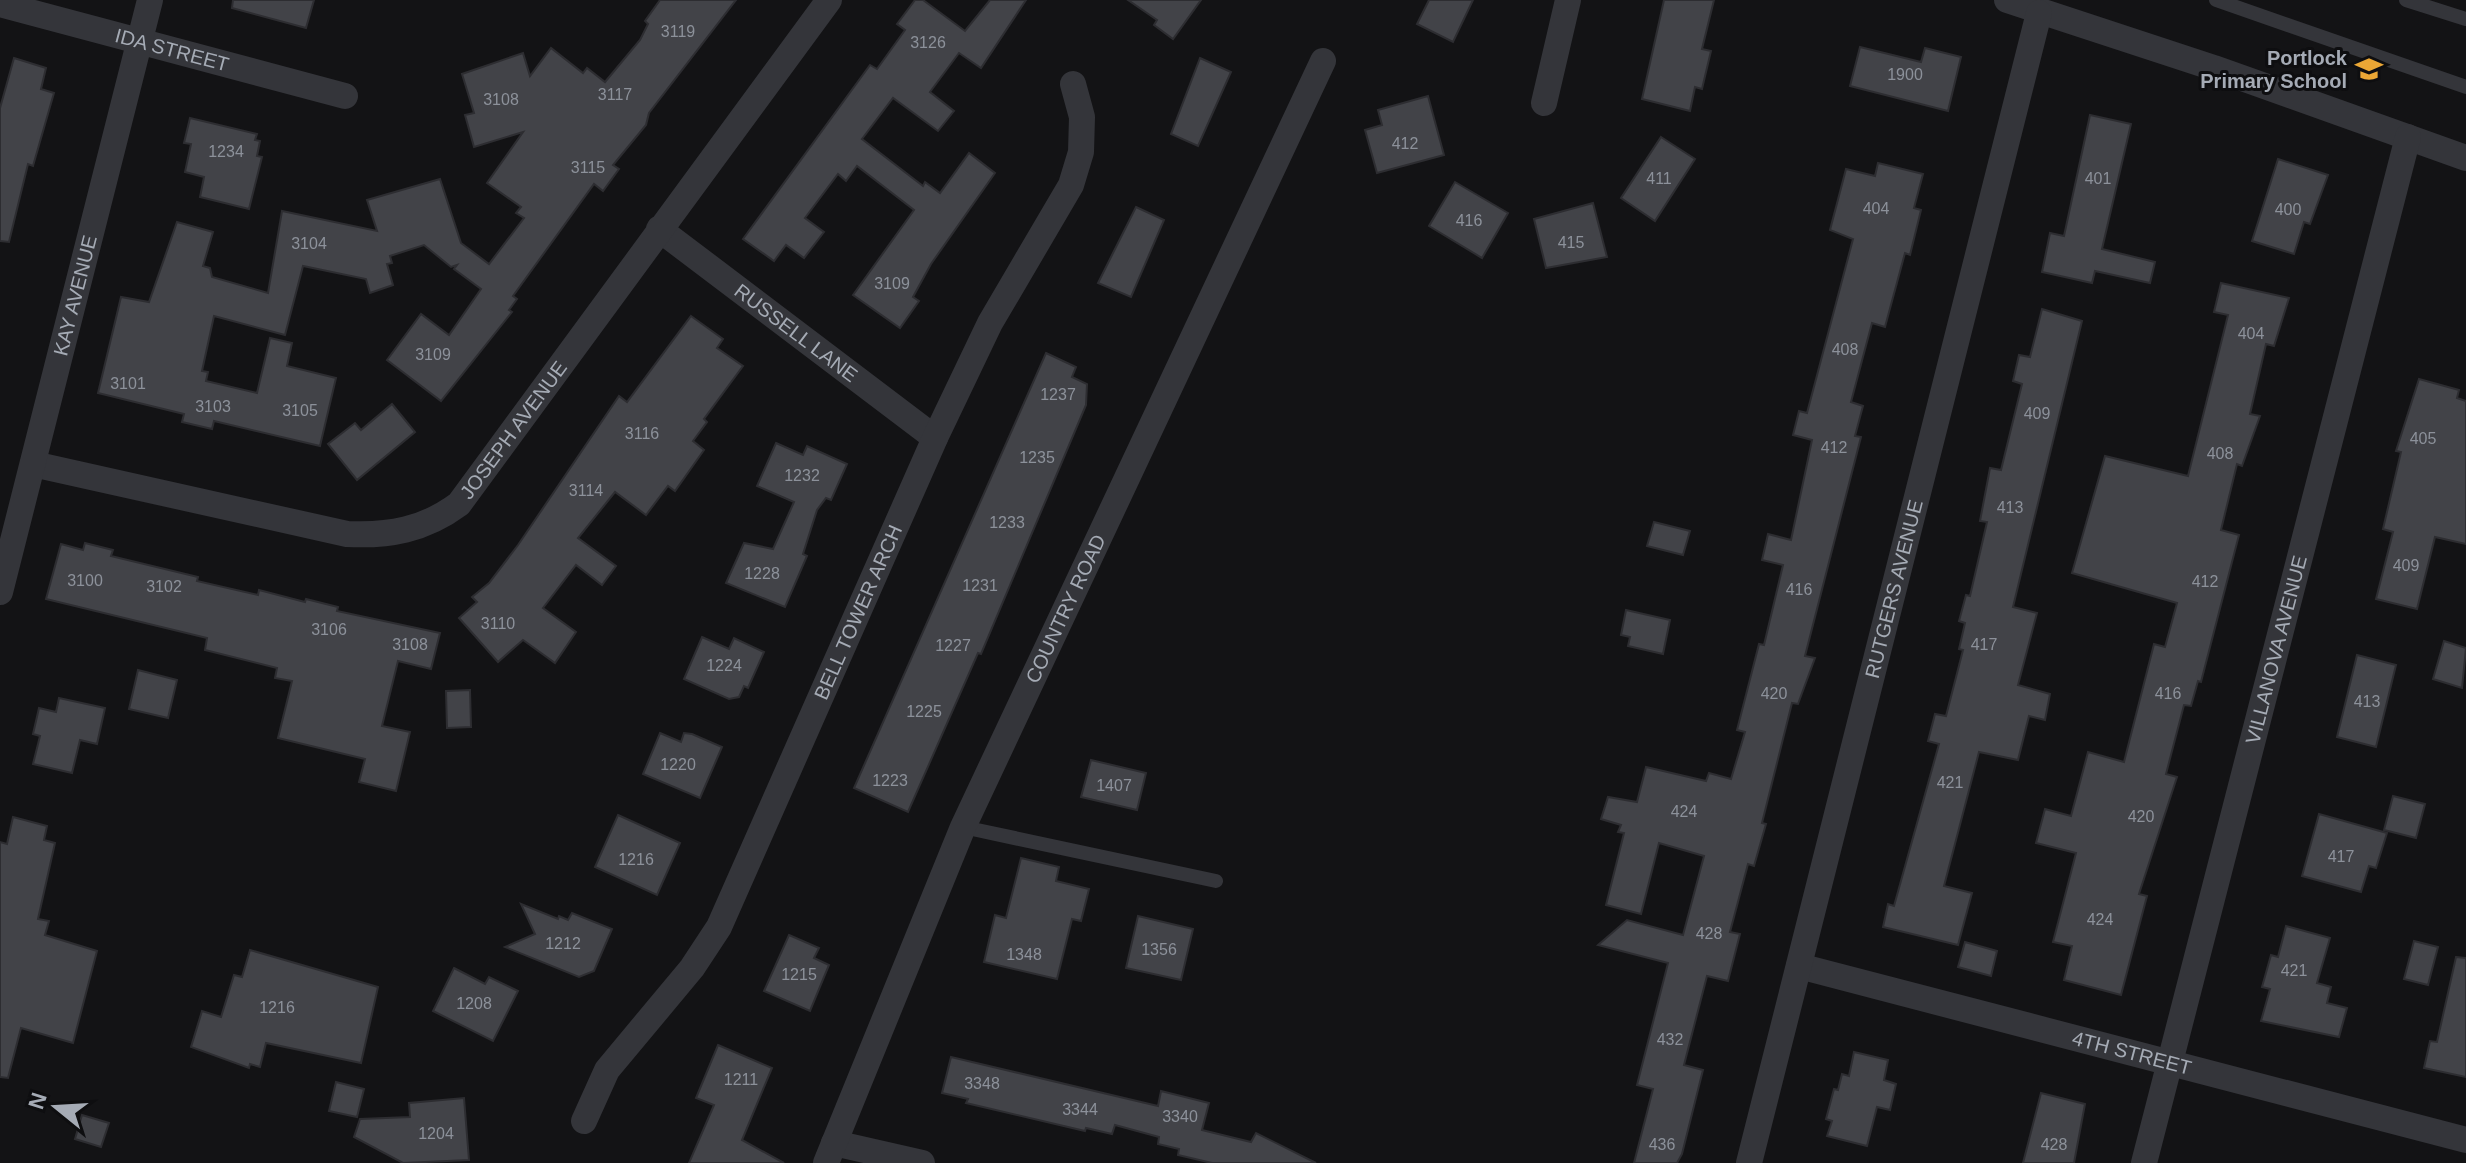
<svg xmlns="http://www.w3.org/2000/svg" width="2466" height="1163" font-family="Arial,sans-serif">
<rect width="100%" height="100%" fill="#131315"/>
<g fill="#424348" stroke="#2d2d31" stroke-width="2">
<polygon points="233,0 314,0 306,28 232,8"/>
<polygon points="660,0 736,0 649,113 646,125 613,165 619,169 603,191 594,184 513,296 517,299 509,310 512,312 441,401 387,360 421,314 449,335 481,289 454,269 457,265 451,267 424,245 390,256 392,263 387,264 393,285 370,293 366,279 303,266 285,335 214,316 202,371 208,372 206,381 257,393 270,338 292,343 287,366 336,378 320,446 214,421 212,429 182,422 184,414 98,393 121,297 149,302 177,222 213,232 203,266 210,268 212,277 268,293 282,211 377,231 367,200 440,179 461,243 489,264 524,218 516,213 521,207 487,183 523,132 474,147 465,115 474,113 462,74 523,53 530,76 551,48 583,73 587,68 605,82 640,40 648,24 645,21"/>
<polygon points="915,0 923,0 965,31 990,0 1026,0 981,68 959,53 930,92 954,111 938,131 893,98 862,139 923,186 925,182 940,193 969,153 995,173 931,264 913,297 919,301 900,328 853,295 914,210 857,166 846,181 838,174 805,218 824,232 804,258 786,245 774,261 743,239 870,65 877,69 905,30 897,24"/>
<polygon points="1128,0 1201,0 1173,39 1154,25 1157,20"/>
<polygon points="1429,0 1473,0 1453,42 1417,24"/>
<polygon points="1664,0 1714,0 1702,49 1711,51 1702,89 1695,87 1690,111 1642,99"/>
<polygon points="1860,47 1921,62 1925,48 1961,57 1948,111 1850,86"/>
<polygon points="14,58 46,68 41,89 54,93 33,166 28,164 9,242 0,241 0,108"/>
<polygon points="1200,58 1231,72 1198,146 1171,134"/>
<polygon points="1428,96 1444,155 1377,173 1365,130 1382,125 1378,110"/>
<polygon points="2090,115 2131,124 2102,249 2155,262 2150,283 2095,271 2092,283 2042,272 2050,233 2064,236"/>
<polygon points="190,118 257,134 255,140 260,141 257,156 262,157 249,209 200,197 204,177 185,172 191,144 184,143"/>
<polygon points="1661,137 1695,159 1655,221 1621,198"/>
<polygon points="2278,159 2328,175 2310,224 2304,222 2294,254 2252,241"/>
<polygon points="1878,163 1923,174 1914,208 1921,210 1910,255 1905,253 1885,327 1872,323 1851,402 1863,406 1855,436 1861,437 1805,656 1815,658 1798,704 1792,703 1762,823 1766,824 1754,866 1748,864 1730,932 1740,934 1728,981 1707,976 1684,1065 1703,1070 1682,1154 1677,1163 1634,1163 1653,1089 1637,1085 1668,963 1598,945 1627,920 1683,935 1704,856 1659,843 1641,914 1606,905 1624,833 1618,832 1621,825 1601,819 1608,797 1637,802 1646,767 1706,781 1709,773 1731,779 1745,732 1737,730 1759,644 1764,645 1783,565 1762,560 1768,534 1791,540 1812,440 1793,435 1799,411 1807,413 1853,239 1830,230 1846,169 1875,176"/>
<polygon points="1455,182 1508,213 1482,258 1429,226"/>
<polygon points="1593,203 1607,257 1546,268 1534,219"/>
<polygon points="1136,207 1164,220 1131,297 1098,283"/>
<polygon points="2221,283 2289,298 2274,346 2266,344 2250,414 2260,416 2242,466 2237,464 2221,530 2239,535 2201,682 2198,681 2191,706 2184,705 2166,774 2177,777 2139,894 2147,896 2121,995 2064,980 2072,946 2053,942 2076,853 2036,843 2045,809 2071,816 2088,752 2124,762 2154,644 2165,647 2177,603 2072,573 2105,456 2188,476 2228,315 2214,312"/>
<polygon points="2042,309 2082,321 2013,607 2037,613 2018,685 2050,694 2045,720 2029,716 2018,760 1979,752 1944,886 1972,893 1958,945 1883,927 1888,904 1894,906 1939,744 1928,741 1935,714 1946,716 1963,650 1959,649 1965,623 1959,621 1966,595 1970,596 1987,522 1980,521 1990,468 2001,470 2022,384 2013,381 2019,355 2030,357"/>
<polygon points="691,316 723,339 717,348 743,366 704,419 707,422 693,441 704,450 675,491 668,486 646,515 615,492 578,538 616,566 602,585 576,565 543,608 576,632 555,663 523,640 498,662 459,618 477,602 472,597 489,583 518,545 619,396 627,402"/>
<polygon points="1046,353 1076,367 1072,377 1087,384 1086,405 981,654 978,653 908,812 854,788"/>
<polygon points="2419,379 2459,390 2457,398 2466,401 2466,544 2435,537 2417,609 2376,599 2393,532 2383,529 2401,452 2396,451"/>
<polygon points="392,404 415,432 357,480 328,444 355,423 361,430"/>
<polygon points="776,443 803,455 807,446 847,464 831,500 826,498 817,510 803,554 807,556 785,607 726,583 744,543 773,549 794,502 757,486"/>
<polygon points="1654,522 1690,531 1683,555 1647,546"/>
<polygon points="85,543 113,550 111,556 198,577 197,581 258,595 259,590 305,602 306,599 338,607 337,611 440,633 431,669 398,661 382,726 410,732 396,791 359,782 365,759 278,738 292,681 275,678 277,668 205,650 207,638 46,599 61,544 83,550"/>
<polygon points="1626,610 1670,620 1663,654 1628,646 1630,637 1621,635"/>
<polygon points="702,637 729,649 734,638 764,652 748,688 744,686 739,697 729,699 684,679"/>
<polygon points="2444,641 2466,648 2462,688 2433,679"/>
<polygon points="2357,655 2396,665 2376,747 2337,737"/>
<polygon points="138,670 177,680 168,718 129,709"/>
<polygon points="470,690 471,727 447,728 446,691"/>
<polygon points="59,698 105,708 97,744 80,740 72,773 33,764 40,736 33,734 39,708 56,712"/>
<polygon points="660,733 681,742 684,733 692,734 722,747 700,798 643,774"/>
<polygon points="1091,760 1146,773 1137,810 1081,797"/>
<polygon points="2393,796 2425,804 2416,838 2384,830"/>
<polygon points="2319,814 2387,833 2376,868 2369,866 2361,892 2302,876"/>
<polygon points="618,815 680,843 657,895 595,867"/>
<polygon points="13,817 47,826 44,840 55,843 38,919 49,921 45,935 97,951 73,1043 21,1028 8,1078 0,1077 0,842 7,844"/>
<polygon points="1021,858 1059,867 1056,881 1089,889 1081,921 1072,919 1057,979 984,962 995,915 1006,918"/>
<polygon points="521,904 558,919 559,916 568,920 572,913 612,929 594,971 579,977 505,947 535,934"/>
<polygon points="1138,916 1193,929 1181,980 1126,968"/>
<polygon points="2286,926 2330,938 2317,983 2331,987 2327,1003 2347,1008 2339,1037 2261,1021 2270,989 2262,987 2271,955 2278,957"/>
<polygon points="789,935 819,948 814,958 829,965 810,1011 764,991"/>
<polygon points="2414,941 2438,947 2428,985 2404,979"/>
<polygon points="1965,942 1997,951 1991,976 1958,967"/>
<polygon points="250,950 378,987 361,1063 266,1043 260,1067 250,1064 249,1068 191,1047 202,1011 221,1017 234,975 242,977"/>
<polygon points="2456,957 2466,958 2466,1077 2424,1068 2430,1041 2437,1042"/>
<polygon points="454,968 485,984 489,977 518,991 493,1041 433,1011"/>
<polygon points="718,1045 772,1068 742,1140 784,1163 689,1163 714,1105 696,1098"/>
<polygon points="1854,1052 1888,1060 1884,1080 1896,1084 1890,1110 1877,1107 1867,1146 1827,1136 1832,1121 1826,1119 1834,1089 1838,1090 1842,1074 1849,1076"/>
<polygon points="951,1057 1158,1106 1161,1091 1209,1103 1202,1130 1251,1142 1256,1133 1316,1163 1212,1163 1178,1155 1179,1149 1158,1144 1159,1137 1115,1125 1112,1134 1086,1128 1085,1131 966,1103 968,1099 942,1093"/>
<polygon points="336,1082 364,1089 357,1117 329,1111"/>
<polygon points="2041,1093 2085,1104 2074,1163 2023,1163"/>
<polygon points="464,1098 469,1160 403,1163 354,1137 360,1119 410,1117 409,1103"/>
<polygon points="82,1115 109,1123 101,1147 75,1139"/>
</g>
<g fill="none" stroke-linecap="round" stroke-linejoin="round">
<g stroke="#34353a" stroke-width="14">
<polyline points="2216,0 2466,87"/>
<polyline points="2406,0 2466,19"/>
<polyline points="963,827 1216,881"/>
</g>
<g stroke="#34353a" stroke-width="26">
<polyline points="2007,0 2214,68 2466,158"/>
<path id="s1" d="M0,4L345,96"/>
<polyline points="1544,103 1568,0"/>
<path id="s2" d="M659,229L935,438"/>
<path id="s3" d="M33,464L347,534C389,536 424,530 459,504L829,0"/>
<path id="s4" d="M0,592L150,0"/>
<path id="s5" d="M1799,966L2466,1140"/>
<path id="s6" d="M584,1121L607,1070L692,968L719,927L935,438L990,323L1071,185L1081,152L1082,117L1073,84"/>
<polyline points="834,1143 922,1163"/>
<path id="s7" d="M826,1163L963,827L1323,61"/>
<path id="s8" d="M1749,1163L2039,13"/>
<path id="s9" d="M2144,1163L2408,137"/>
</g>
</g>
<defs>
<g id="school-bare" transform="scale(2.16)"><path d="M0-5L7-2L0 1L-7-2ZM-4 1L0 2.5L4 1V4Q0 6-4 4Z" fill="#eba735" stroke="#0e0e10" stroke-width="2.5" paint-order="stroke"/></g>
</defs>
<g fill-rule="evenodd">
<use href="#school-bare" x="2369" y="69"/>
</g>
<g text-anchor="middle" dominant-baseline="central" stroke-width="6" stroke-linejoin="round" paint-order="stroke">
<g font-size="16" fill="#8c919a">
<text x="678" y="31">3119</text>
<text x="928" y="42">3126</text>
<text x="1905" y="74">1900</text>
<text x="615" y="94">3117</text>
<text x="501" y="99">3108</text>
<text x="1405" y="143">412</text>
<text x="226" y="151">1234</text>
<text x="588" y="167">3115</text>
<text x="1659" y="178">411</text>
<text x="2098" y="178">401</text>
<text x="1876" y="208">404</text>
<text x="2288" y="209">400</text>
<text x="1469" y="220">416</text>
<text x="1571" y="242">415</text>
<text x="309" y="243">3104</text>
<text x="892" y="283">3109</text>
<text x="2251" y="333">404</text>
<text x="1845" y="349">408</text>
<text x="433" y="354">3109</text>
<text x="128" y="383">3101</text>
<text x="1058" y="394">1237</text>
<text x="213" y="406">3103</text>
<text x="300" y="410">3105</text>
<text x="2037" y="413">409</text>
<text x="642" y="433">3116</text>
<text x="2423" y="438">405</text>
<text x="1834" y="447">412</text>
<text x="2220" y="453">408</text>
<text x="1037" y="457">1235</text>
<text x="802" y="475">1232</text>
<text x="586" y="490">3114</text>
<text x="2010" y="507">413</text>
<text x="1007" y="522">1233</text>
<text x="2406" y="565">409</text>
<text x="762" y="573">1228</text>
<text x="85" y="580">3100</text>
<text x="2205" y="581">412</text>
<text x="980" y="585">1231</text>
<text x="164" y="586">3102</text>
<text x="1799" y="589">416</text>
<text x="498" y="623">3110</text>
<text x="329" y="629">3106</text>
<text x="410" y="644">3108</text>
<text x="1984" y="644">417</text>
<text x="953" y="645">1227</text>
<text x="724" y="665">1224</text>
<text x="1774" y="693">420</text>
<text x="2168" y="693">416</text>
<text x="2367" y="701">413</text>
<text x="924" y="711">1225</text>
<text x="678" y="764">1220</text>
<text x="890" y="780">1223</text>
<text x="1950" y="782">421</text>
<text x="1114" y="785">1407</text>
<text x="1684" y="811">424</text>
<text x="2141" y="816">420</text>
<text x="2341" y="856">417</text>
<text x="636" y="859">1216</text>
<text x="2100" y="919">424</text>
<text x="1709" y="933">428</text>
<text x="563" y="943">1212</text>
<text x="1159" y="949">1356</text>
<text x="1024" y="954">1348</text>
<text x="2294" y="970">421</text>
<text x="799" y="974">1215</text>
<text x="474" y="1003">1208</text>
<text x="277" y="1007">1216</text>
<text x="1670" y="1039">432</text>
<text x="741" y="1079">1211</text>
<text x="982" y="1083">3348</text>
<text x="1080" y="1109">3344</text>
<text x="1180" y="1116">3340</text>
<text x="436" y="1133">1204</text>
<text x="1662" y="1144">436</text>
<text x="2054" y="1144">428</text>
</g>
<g font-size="20" fill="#a5abb5" stroke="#0e0e10">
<text stroke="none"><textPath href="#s1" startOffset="178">IDA STREET</textPath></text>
<text stroke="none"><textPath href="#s4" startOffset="306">KAY AVENUE</textPath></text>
<text stroke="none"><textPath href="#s2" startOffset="172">RUSSELL LANE</textPath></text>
<text stroke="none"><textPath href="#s3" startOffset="532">JOSEPH AVENUE</textPath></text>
<text stroke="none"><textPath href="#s8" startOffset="592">RUTGERS AVENUE</textPath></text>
<text stroke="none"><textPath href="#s7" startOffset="604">COUNTRY ROAD</textPath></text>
<text stroke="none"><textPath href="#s6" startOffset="582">BELL TOWER ARCH</textPath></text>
<text stroke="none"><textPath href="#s9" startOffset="530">VILLANOVA AVENUE</textPath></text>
<text stroke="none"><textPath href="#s5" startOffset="344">4TH STREET</textPath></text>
</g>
<g font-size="20" font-weight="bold" fill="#a5abb5" stroke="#0e0e10" text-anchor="end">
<text x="2347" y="58">Portlock<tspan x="2347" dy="23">Primary School</tspan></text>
</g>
</g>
<g transform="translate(56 1107) rotate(288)" stroke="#0e0e10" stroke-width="6" paint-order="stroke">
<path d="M0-6L14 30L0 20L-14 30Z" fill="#a5abb5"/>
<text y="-12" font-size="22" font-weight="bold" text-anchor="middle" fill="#a5abb5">N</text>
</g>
</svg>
